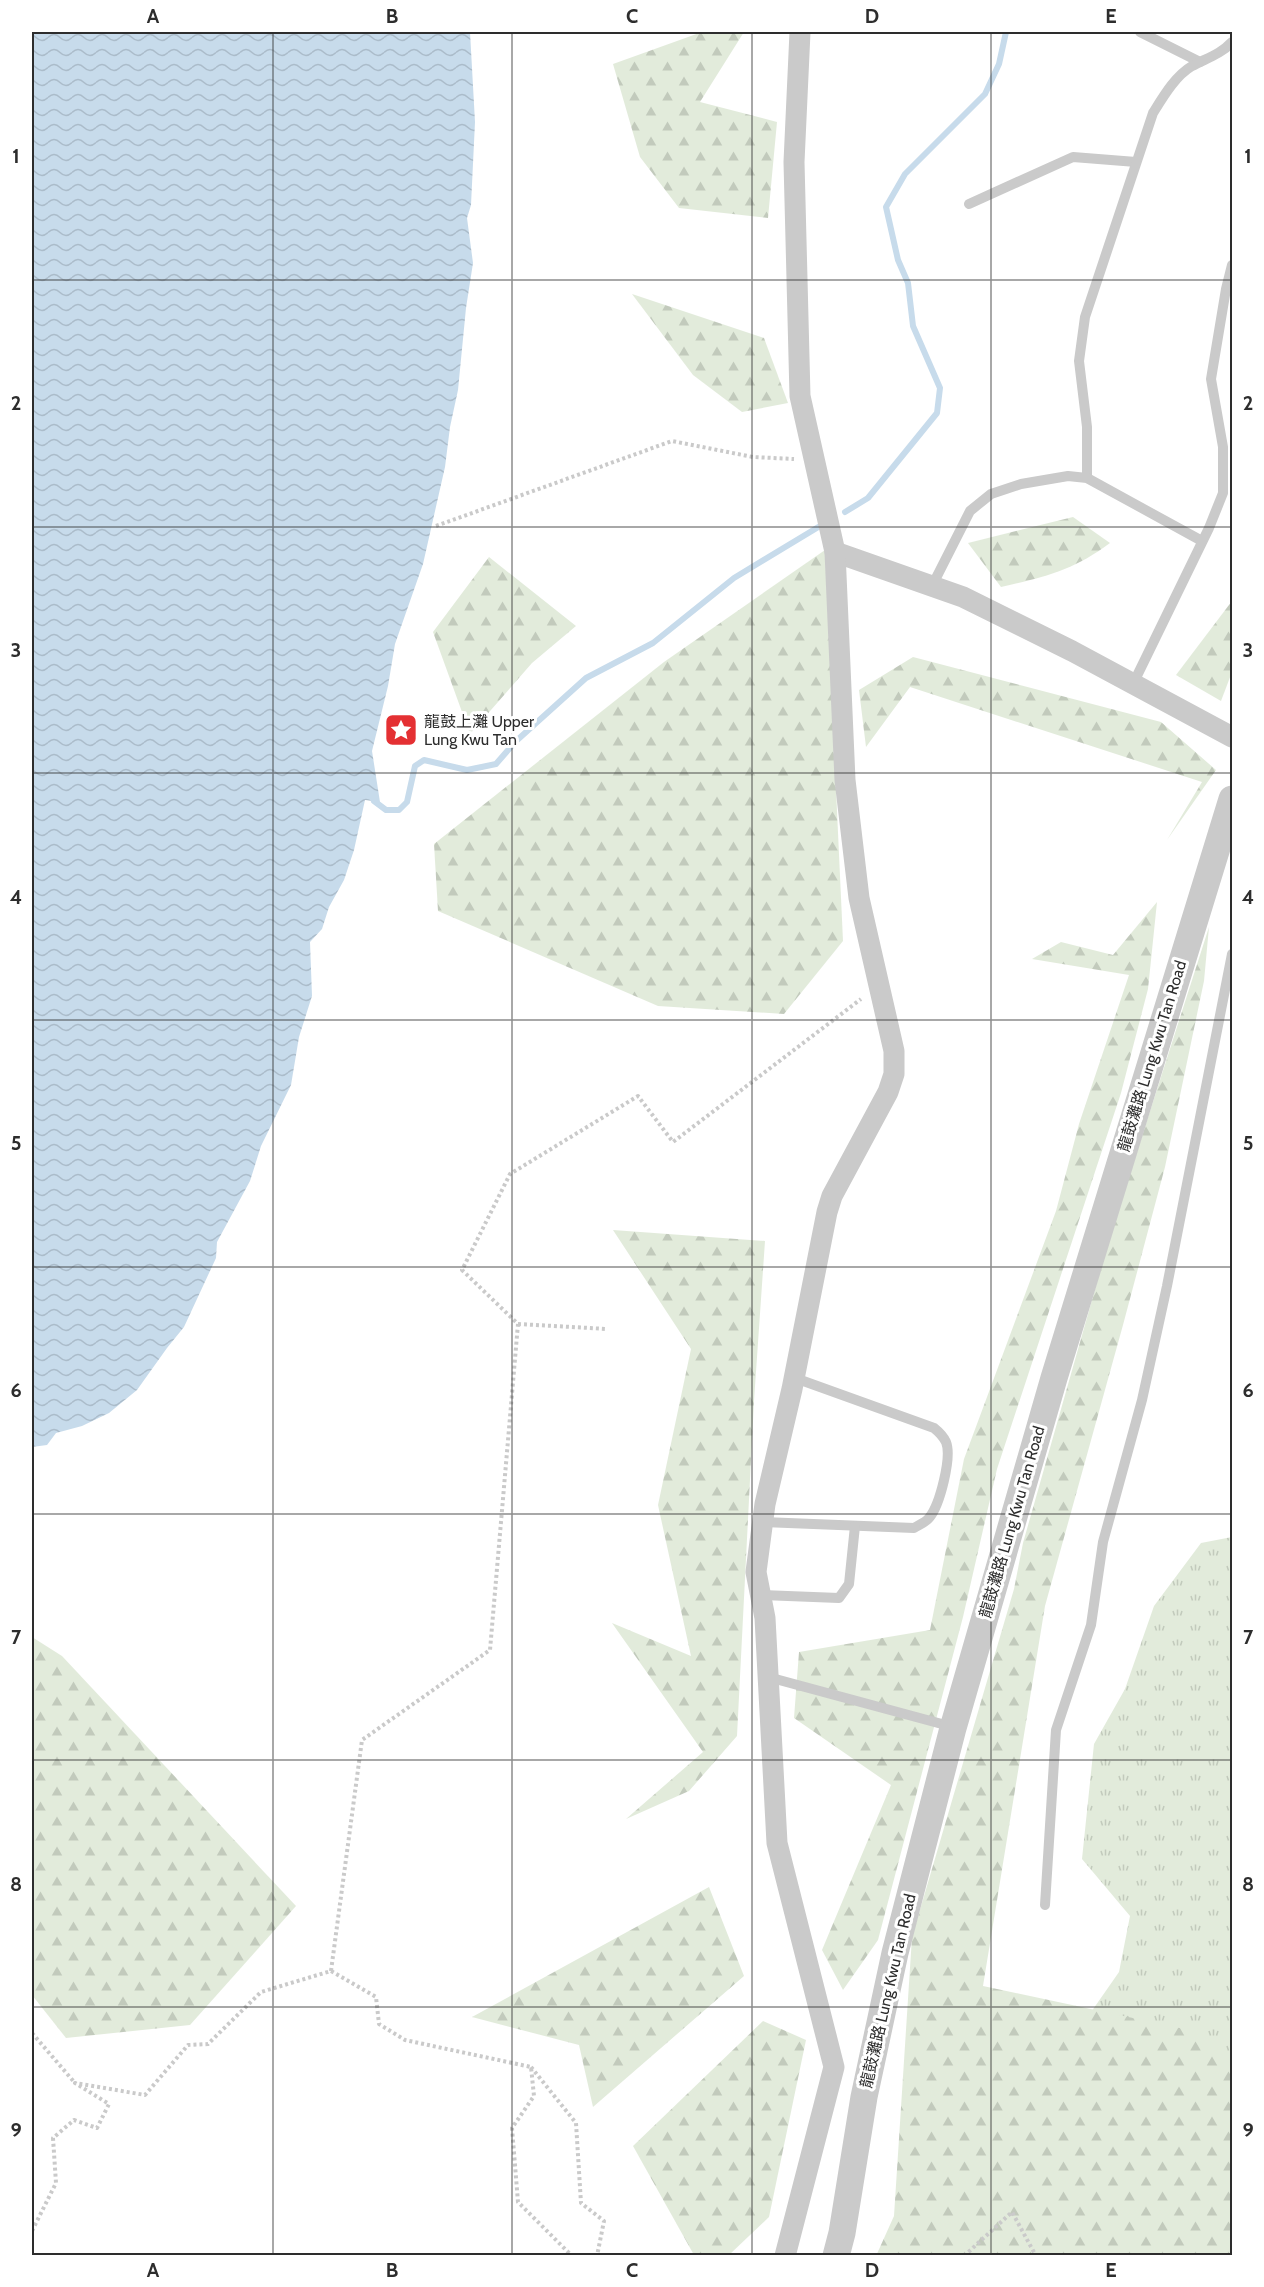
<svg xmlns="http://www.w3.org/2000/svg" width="1264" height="2287" font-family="Cabin,'Noto Sans TC',sans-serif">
<defs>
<pattern id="grass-tufts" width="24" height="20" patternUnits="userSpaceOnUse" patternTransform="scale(1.5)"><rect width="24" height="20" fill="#e2ebdb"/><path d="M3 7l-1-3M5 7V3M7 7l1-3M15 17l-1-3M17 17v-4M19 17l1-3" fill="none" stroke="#c2cabc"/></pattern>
<pattern id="forest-firs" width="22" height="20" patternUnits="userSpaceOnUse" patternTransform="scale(1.5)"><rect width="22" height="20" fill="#e2ebdb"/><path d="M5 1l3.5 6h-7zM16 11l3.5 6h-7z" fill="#c2cabc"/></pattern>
<pattern id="water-waves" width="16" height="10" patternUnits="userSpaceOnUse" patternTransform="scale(1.5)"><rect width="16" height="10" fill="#c7dbeb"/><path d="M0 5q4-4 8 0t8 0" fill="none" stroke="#abbcca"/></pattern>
</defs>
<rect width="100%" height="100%" fill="#fff"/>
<polygon fill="url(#grass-tufts)" points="1232,1537 1232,2255 921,2256 1119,1972 1130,1916 1082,1859 1094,1744 1125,1689 1154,1606 1201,1543"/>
<g fill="url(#forest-firs)">
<polygon points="702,32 744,32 700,102 777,122 768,218 679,208 640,157 613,64"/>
<polygon points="632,294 764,338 788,403 742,412 693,375"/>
<path d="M1073,517L1110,543C1074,570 1045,577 1001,587L968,543Z"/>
<polygon points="825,550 843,941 784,1014 658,1006 438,911 434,844 664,662"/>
<polygon points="489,557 576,626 532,663 470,734 433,632"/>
<polygon points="1232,601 1232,672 1221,701 1176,675"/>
<polygon points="913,657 1161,722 1216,770 1167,840 1202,782 910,687 866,747 859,690"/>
<polygon points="1157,902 1148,989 1121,1093 997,1469 963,1617 878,1940 843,1990 822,1950 891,1785 794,1718 799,1652 930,1630 964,1459 1056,1211 1079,1124 1129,975 1032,959 1061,942 1113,955"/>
<polygon points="1209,927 1204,981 1165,1167 1123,1325 1045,1606 983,1986 1189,2030 1232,2065 1232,2255 876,2256 894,2216 912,1937 1014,1589 1023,1543 1111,1233"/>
<polygon points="613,1230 765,1241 754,1401 737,1736 689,1791 626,1819 703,1752 612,1623 691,1656 658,1505 691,1349"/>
<polygon points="32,1637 62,1656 296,1906 190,2025 66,2038 32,1995"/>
<polygon points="709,1887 744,1976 593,2107 579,2045 472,2017"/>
<polygon points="763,2021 806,2040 769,2217 729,2255 694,2255 633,2146"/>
</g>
<polygon fill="url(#water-waves)" points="32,32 470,32 475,122 471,205 467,218 473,263 466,308 458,390 450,427 445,467 423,564 395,644 388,686 372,751 380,802 365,800 354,850 344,880 329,907 322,929 310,942 312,996 299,1037 291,1085 261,1146 250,1181 217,1242 216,1258 184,1327 167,1348 137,1390 109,1413 82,1426 56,1433 47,1445 32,1447"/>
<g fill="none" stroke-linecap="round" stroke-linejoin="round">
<g stroke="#c7dbeb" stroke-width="6">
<polyline points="845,512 868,498 937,413 940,388 913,326 908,283 898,260 886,207 905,174 985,94 999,64 1006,32"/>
<polyline points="374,801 386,810 399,810 407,802 415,766 424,760 467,770 496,764 515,742 586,678 653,643 734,578 825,523"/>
</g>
<g stroke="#cacaca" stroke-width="4" stroke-dasharray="3 3" stroke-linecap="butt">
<polyline points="436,526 672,441 753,457 794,459"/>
<polyline points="518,1324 607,1329"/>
<polyline points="331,1971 362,1740 490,1650 518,1324 462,1270 510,1174 638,1096 673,1142 861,999"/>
<polyline points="32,2033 75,2083"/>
<polyline points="531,2067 576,2123 581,2203 604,2221 597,2256"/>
<polyline points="32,2231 56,2183 53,2138 74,2120 97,2128 109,2104 75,2083 145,2095 188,2045 208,2044 261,1992 331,1971 376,1997 379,2024 405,2040 531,2067 534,2096 512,2128 518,2202 572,2256"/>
<polyline points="964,2256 1012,2212 1036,2256"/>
</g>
<g stroke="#cacaca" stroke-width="10">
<polyline points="1140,32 1200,62"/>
<polyline points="969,204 1073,157 1136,162"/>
<path d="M1087,478V427L1079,361L1085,317L1153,113C1163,97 1175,76 1192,66C1207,58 1221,54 1232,42"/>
<polyline points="932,586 970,511 991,494 1021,484 1068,476 1087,478 1202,541"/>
<polyline points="1133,684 1209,528 1223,493 1223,447 1211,379 1226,289 1232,265"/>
<path d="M763,1522L914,1528C919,1525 926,1522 929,1518C940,1505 952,1457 946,1442C943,1436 939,1432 934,1428L795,1378"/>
<polyline points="760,1595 839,1598 849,1584 855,1526"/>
<polyline points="768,1677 953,1727"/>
<polyline points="1045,1905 1056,1730 1091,1625 1103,1542 1142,1400 1167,1286 1232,954"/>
</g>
<g stroke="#cacaca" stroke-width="21">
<polyline points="835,552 963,597 1072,651 1232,737"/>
<polyline points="785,2256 834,2067 777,1843 765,1618 756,1572 765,1504 792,1389 827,1212 832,1196 888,1092 894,1074 894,1051 859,898 845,780 835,552 800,396 794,162 800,32"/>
</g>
<polyline stroke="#cacaca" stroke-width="27" points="836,2256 842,2233 864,2097 895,1953 953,1728 1054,1378 1232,799"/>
</g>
<path fill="none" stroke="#2d2d2d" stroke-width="1.5" stroke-opacity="0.55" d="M273,32V2256M512,32V2256M752,32V2256M991,32V2256M32,280H1232M32,527H1232M32,773H1232M32,1020H1232M32,1267H1232M32,1514H1232M32,1760H1232M32,2007H1232"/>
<defs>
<g id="sight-square" transform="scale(1.725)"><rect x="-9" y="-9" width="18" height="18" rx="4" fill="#e43033" stroke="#fff"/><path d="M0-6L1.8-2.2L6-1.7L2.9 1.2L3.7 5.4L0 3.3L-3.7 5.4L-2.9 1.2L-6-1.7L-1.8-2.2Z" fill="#fff"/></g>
</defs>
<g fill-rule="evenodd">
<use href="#sight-square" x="401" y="730"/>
</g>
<g text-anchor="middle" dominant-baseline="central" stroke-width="6" stroke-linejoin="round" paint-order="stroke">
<g font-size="16" fill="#2d2d2d" stroke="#fff" text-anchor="start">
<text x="424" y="721">龍鼓上灘 Upper<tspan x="424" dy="18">Lung Kwu Tan</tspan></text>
</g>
<g font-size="16" fill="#2d2d2d" stroke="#fff">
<text transform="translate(1152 1056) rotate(-73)">龍鼓灘路 Lung Kwu Tan Road</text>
<text transform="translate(1012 1522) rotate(-74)">龍鼓灘路 Lung Kwu Tan Road</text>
<text transform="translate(888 1991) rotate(-77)">龍鼓灘路 Lung Kwu Tan Road</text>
</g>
</g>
<rect width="1264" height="2287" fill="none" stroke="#ffffff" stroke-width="66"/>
<rect x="33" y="33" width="1198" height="2221" fill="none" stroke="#2d2d2d" stroke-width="2"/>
<g font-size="20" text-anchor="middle" font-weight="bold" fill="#2d2d2d">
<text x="153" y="23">A</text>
<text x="392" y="23">B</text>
<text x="632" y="23">C</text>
<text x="872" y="23">D</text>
<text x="1111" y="23">E</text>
<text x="16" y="163">1</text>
<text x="1248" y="163">1</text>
<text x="16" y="410">2</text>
<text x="1248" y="410">2</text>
<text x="16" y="657">3</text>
<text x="1248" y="657">3</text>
<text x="16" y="904">4</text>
<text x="1248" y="904">4</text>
<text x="16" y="1150">5</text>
<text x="1248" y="1150">5</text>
<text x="16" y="1397">6</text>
<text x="1248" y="1397">6</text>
<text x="16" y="1644">7</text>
<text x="1248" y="1644">7</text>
<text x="16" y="1891">8</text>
<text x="1248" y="1891">8</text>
<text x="16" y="2137">9</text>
<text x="1248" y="2137">9</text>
<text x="153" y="2277">A</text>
<text x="392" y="2277">B</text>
<text x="632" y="2277">C</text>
<text x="872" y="2277">D</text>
<text x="1111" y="2277">E</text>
</g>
</svg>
